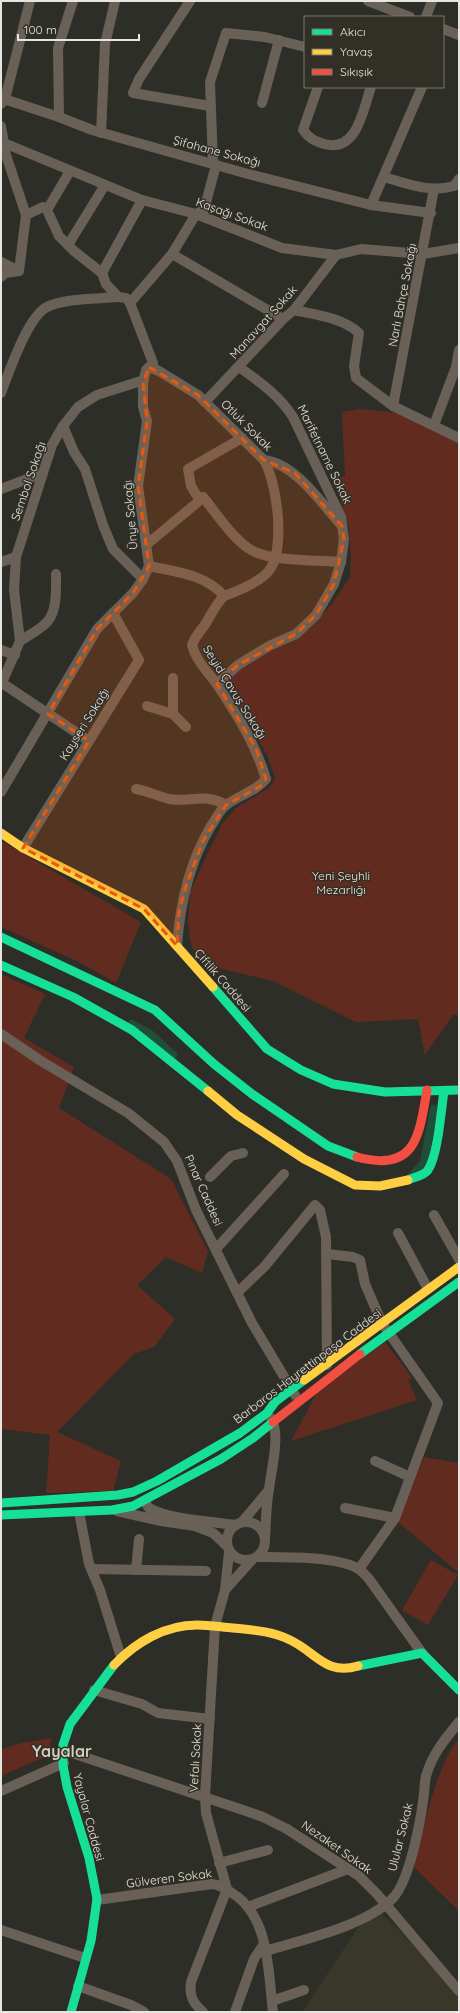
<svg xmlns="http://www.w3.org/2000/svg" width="460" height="2013" font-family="Quicksand,sans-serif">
<rect width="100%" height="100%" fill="#2e2e29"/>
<polygon fill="#393728" points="373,1905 459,1989 459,2012 302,2012"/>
<g fill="#612c1f">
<polygon points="359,409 402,413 459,441 459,1015 453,1015 425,1055 418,1019 356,1022 273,981 217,968 206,962 193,949 190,940 188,921 190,892 204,861 222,824 236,808 270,787 275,778 267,755 226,685 227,677 242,663 309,629 332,604 350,577 351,558 349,528 334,480 345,476 342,412"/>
<polygon points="1,841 141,922 116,983 79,962 1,927"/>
<polygon points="1,974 45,994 24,1038 74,1067 59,1108 171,1179 208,1251 202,1273 166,1257 137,1285 175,1319 154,1347 134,1354 57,1432 121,1461 113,1491 46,1493 50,1435 1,1429"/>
<polygon points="385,1342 412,1378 408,1380 417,1400 291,1441 318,1391"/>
<polygon points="424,1457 459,1463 459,1573 398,1522"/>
<polygon points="431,1560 458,1575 428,1625 402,1610"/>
<polygon points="51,1738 51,1750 47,1756 1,1776 1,1750 17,1744"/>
<path d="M459,1739V1911L414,1867C421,1838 438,1759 459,1739Z"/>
</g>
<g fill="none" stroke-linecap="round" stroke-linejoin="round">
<g stroke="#204f39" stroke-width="8">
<polyline points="132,1024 149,1033 173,1055"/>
<polyline points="412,1176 424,1162 434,1109"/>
</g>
<g stroke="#696158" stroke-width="10">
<polyline points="190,1 139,79 133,93 210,106"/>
<polyline points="368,1 410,17"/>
<polyline points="426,17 432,1"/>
<polyline points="443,29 459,35"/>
<path d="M318,87L303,130C309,138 314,141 324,144C357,153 363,110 371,87"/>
<polyline points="1,98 59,117 92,130 248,174 371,205 431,213"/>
<polyline points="262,103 279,40"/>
<polyline points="1,104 5,99 30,1"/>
<polyline points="59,117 58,48 73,1"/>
<polyline points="1,126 6,155 26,215 19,271"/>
<polyline points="101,133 105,44 115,1"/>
<polyline points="4,143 142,200 196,214 282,248 336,255 361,249 423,254 459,248"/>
<polyline points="213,164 210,82 226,33 265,37 305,47"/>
<path d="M384,177C407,184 430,193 454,186L459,179"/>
<polyline points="371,205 422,87"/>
<polyline points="47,210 70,171"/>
<polyline points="68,245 105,185"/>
<polyline points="172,254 283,319"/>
<polyline points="1,262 17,270"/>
<polyline points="102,273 142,200"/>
<polyline points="1,277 5,273 19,271"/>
<polyline points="130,303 172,254 196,214 204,210 216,165"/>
<path d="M294,310C316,315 341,317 359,333L354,366L356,378L393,406L459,438"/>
<path d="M149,367L159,371L198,395L264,460C277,482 287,553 267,573C257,583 238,591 224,596C205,574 176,572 149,566"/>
<path d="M1,393C9,372 28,316 47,307C64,298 98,299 118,297"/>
<polyline points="205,402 283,319 294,310 336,255"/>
<polyline points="393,406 434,189"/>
<polyline points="434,425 456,367 459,350"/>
<polyline points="63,426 74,452 85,469 103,525 113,549 143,579"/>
<path d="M264,460C295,463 322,504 342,526"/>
<polyline points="1,489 43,473"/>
<path d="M199,499L203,497C217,514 230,535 248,548C267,562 317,560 341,562"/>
<polyline points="146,545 198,502 199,499 191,486 188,469 242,438"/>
<polyline points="1,562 16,557"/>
<path d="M20,641C28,636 37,631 44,625C58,614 56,590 56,574"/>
<polyline points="1,650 15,655"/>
<polyline points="173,678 173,714 186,727"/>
<polyline points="2,683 89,741"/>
<path d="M217,684L238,665L269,646L296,634L316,615L334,584L341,562L344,539L341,517L293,417C279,395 260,382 239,367"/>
<polyline points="1,685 20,641 14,590 16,557 52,445 63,426 78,407 97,395 144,380"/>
<polyline points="147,706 173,714"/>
<path d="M136,789C148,791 157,796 169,799C190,803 204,792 226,805"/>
<polyline points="1,792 97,629 133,593 143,579 149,566 138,486 147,421 143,407 143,383 146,370 153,363 130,303 126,298 118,297 106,284 102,273 74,251 59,236 47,210 43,207 26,215"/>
<polyline points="23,848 139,660 113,613"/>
<path d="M177,946C180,903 189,863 211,826C216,819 219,811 225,806C238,795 256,792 266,779C256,745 238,716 218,686C209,672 196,662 192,645C195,636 201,631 206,623C212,613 216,604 224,596"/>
<polyline points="1,1034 41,1061 128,1113 164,1142 177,1161 196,1210 252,1323 295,1395"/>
<polyline points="210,1177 231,1156 243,1153"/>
<polyline points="434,1215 459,1259"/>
<polyline points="398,1233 428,1289"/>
<polyline points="216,1249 284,1174"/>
<polyline points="327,1254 353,1257 360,1260 365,1284 382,1323 438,1403 395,1518 359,1569"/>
<polyline points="237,1293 265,1266 315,1205 320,1210 326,1237 327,1365"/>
<polyline points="375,1461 410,1477"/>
<path d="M144,1501C146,1503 147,1506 149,1508C166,1519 215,1522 236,1525"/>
<polyline points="345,1508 395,1518"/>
<polyline points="117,1511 161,1521 195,1526 213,1533 227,1546"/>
<polyline points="79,1512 89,1564 100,1590 121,1657"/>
<circle cx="246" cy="1541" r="19"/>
<polyline points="242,1522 269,1490"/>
<path d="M265,1539C266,1522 266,1505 269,1489C271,1471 281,1434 271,1418"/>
<path d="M258,1557C281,1557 341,1556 360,1570C363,1572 366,1576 369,1579L422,1653"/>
<polyline points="91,1569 206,1571"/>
<polyline points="136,1570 139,1539"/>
<polyline points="225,1590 252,1560"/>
<polyline points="94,1690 142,1704 158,1713 210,1719"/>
<polyline points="63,1750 243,1810 263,1817 287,1829 359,1876 377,1894 459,1991"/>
<polyline points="1,1791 64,1763"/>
<polyline points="219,1863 268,1850"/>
<path d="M97,1900L212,1884C220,1885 225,1888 232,1893C270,1916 268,1972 273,2012"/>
<polyline points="248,1907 348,1869"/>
<polyline points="1,1930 85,1958"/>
<path d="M265,1951C302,1940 366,1926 393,1898C410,1880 421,1819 424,1794C425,1787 424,1780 427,1773C433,1753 446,1738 459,1722"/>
<polyline points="78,1986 131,2005 144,2012"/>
<polyline points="272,2001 304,1990"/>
<path d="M203,2012C193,2003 189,1996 191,1982L227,1889L206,1813L205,1796L215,1626L225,1590L229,1552"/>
<polyline points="235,2012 254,1959 264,1944"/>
</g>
<g stroke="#16e098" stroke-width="9">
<polyline points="1,937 155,1010 214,1064 252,1094 328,1146 357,1157"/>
<polyline points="1,965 73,997 132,1030 208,1091"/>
<polyline points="213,987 267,1049 301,1070 333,1084 385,1092 459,1090"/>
<path d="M408,1180C414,1177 424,1176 428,1170C438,1155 441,1111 444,1091"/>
<polyline points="360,1354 459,1282"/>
<polyline points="1,1503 118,1495 133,1492 157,1481 240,1433 267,1413 275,1402 304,1380"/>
<polyline points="1,1515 112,1510 133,1506 221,1459 253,1438 273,1422"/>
<polyline points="358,1666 422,1653 459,1690"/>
<polyline points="71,2012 91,1941 97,1899 89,1858 67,1787 63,1765 63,1745 70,1724 114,1665"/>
</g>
<g stroke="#ffcf43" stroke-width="9">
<polyline points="1,833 23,848 144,909 213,987"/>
<polyline points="208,1091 237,1115 304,1159 355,1185 380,1186 408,1180"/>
<polyline points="304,1380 459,1267"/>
<path d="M114,1665C136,1642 165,1625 197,1625C209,1625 221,1627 233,1628C253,1630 272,1631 290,1640C316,1652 326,1676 358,1666"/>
</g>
<g stroke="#f24e42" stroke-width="9">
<path d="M357,1157C416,1173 419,1136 427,1090"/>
<polyline points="273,1422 360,1354"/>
</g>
</g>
<path fill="#e8590c" fill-opacity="0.2" stroke="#e8590c" stroke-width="3" stroke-dasharray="8 5" stroke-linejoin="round" d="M149,367L198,395L264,460L295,473L342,526L344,539L334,584L316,615L296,634L238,665L217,684L256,748L266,779L261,786L226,805L203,841L186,886L179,912L177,946L144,909L23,848L89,741L48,714L97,629L133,593L149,566L138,486L147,421L143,383Z"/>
<g text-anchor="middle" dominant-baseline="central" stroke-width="3" stroke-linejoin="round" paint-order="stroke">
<g font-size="12" fill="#e6e5df" stroke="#312f26">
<text transform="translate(217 151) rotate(15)">Şifahane Sokağı</text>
<text transform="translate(232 214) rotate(20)">Kaşağı Sokak</text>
<text transform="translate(402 295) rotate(-79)">Narlı Bahçe Sokağı</text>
<text transform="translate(263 322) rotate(-48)">Manavgat Sokak</text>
<text transform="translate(247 425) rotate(45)">Otluk Sokak</text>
<text transform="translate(325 454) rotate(64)">Marifetname Sokak</text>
<text transform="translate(28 481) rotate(-71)">Sembol Sokağı</text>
<text transform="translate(130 515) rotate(-95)">Ünye Sokağı</text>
<text transform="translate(235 692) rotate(58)">Seyid Çavuş Sokağı</text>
<text transform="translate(84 724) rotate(-58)">Kayseri Sokağı</text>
<text transform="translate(223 980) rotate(49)">Çiftlik Caddesi</text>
<text transform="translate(204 1190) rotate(66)">Pınar Caddesi</text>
<text transform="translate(307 1366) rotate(-37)">Barbaros Hayrettinpaşa Caddesi</text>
<text transform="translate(195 1758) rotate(-87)">Vefalı Sokak</text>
<text transform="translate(89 1817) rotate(75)">Yayalar Caddesi</text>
<text transform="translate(400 1837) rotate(-76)">Ulular Sokak</text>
<text transform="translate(337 1847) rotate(35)">Nezaket Sokak</text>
<text transform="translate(169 1878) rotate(-7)">Gülveren Sokak</text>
</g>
<g font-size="12" fill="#f7ded8" stroke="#312f26">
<text x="341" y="875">Yeni Şeyhli<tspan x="341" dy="14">Mezarlığı</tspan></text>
</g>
<g font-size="16" font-weight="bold" fill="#d0cec2" stroke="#312f26">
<text x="62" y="1751">Yayalar</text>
</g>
</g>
<rect width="460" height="2013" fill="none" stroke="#e6e5df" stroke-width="4"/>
<rect x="304" y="16" width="140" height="72" fill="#312f26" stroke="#797870"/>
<rect x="312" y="29" width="20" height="6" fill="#16e098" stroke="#797870"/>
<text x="340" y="36" font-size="12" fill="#e6e5df">Akıcı</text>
<rect x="312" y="49" width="20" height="6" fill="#ffcf43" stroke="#797870"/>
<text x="340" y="56" font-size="12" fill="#e6e5df">Yavaş</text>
<rect x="312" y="69" width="20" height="6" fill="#f24e42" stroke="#797870"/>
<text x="340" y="76" font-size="12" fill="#e6e5df">Sıkışık</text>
<path d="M18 34v6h121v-6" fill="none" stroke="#e6e5df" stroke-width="2"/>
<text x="24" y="34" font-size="12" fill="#e6e5df" stroke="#312f26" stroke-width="3" paint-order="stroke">100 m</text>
</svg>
